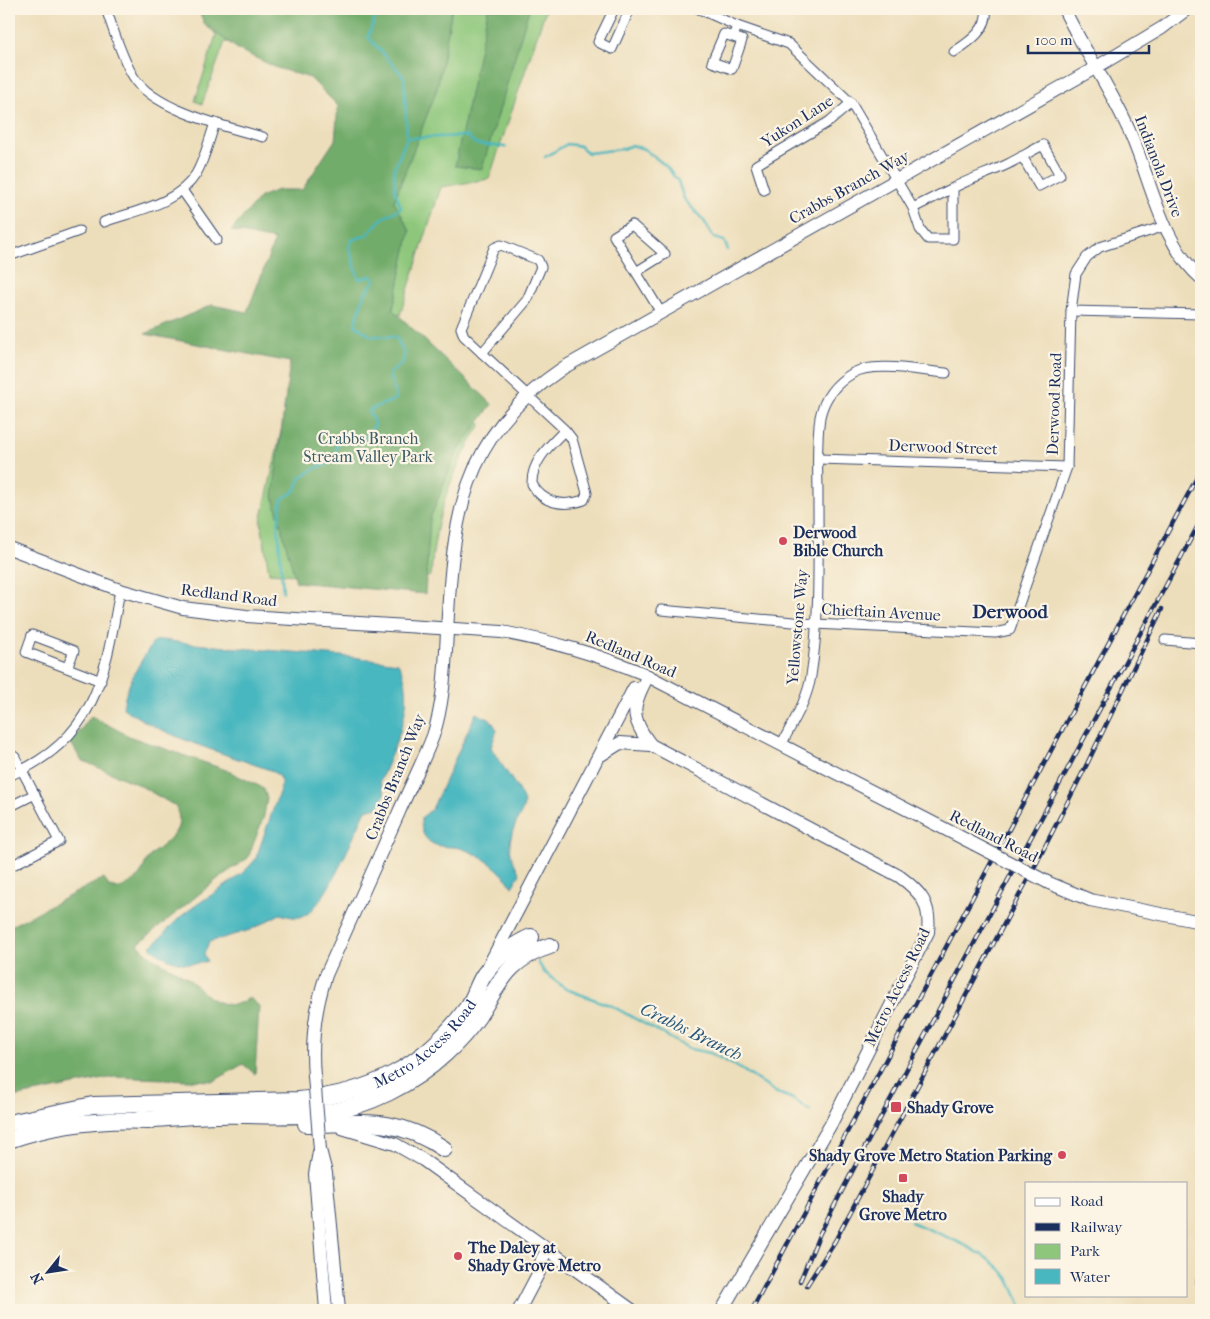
<svg xmlns="http://www.w3.org/2000/svg" width="1210" height="1319" font-family="'IM FELL French Canon',serif">
<rect width="100%" height="100%" fill="#fcf5e5"/>
<filter id="ink" filterUnits="userSpaceOnUse"><feTurbulence type="fractalNoise" baseFrequency=".02" numOctaves="2"/><feDisplacementMap in="SourceGraphic" scale="10" xChannelSelector="R" yChannelSelector="G"/><feConvolveMatrix kernelMatrix="1 2 1 2 8 2 1 2 1" color-interpolation-filters="sRGB"/></filter>
<filter id="wash" filterUnits="userSpaceOnUse"><feTurbulence type="fractalNoise" baseFrequency=".0096" numOctaves="4" result="noise"/><feDisplacementMap in="SourceGraphic" scale="20" xChannelSelector="R" yChannelSelector="G"/><feGaussianBlur stdDeviation="1.12" result="paint"/><feColorMatrix in="noise" values="0 0 0 0 0 0 0 0 0 0 0 0 0 0 0 0 0 1.4 0 .05"/><feComposite in="paint" operator="in"/></filter>
<g filter="url(#wash)">
<rect width="100%" height="100%" fill="#eddebb"/>
<path fill="#8ec77b" stroke="#547b6c" d="M198,9H546L489,179L441,187L399,318L436,390L481,424C450,474 435,516 431,575L418,584L269,573L261,522L351,113L300,50L225,42L202,104L195,101L216,35Z"/>
<g fill="#72ac6b" stroke="#466e64">
<polygon points="198,9 452,9 437,89 394,201 410,231 393,310 492,404 455,456 430,519 425,594 296,582 273,496 290,362 145,334 212,305 247,312 275,240 231,231 260,197 278,190 302,190 335,140 338,106 310,78 277,68 239,50 205,25"/>
<polygon points="488,9 529,9 482,169 455,166"/>
<path d="M91,716L131,737L226,770L263,788L267,798L264,816L248,858L220,877L138,944C151,960 170,966 186,977C202,989 208,1003 232,1005C237,1005 245,1000 250,998L259,1006L255,1074L243,1064L214,1081L114,1077L9,1098V927L104,878L109,887L119,889C126,885 137,880 141,873C144,867 146,860 150,856C166,841 188,831 175,806L139,785L81,760L71,743Z"/>
</g>
<g fill="#48b7bf" stroke="#32738e">
<path d="M162,640C241,651 320,651 398,663C420,701 394,745 380,782L385,794L378,807L366,810C355,832 325,909 303,916C296,919 288,916 280,914L250,930L209,942L204,954L207,961C185,968 168,961 150,947C160,940 164,933 172,925C194,901 240,883 256,858L282,784L278,775L270,770C220,752 167,738 123,708C126,683 141,661 154,641Z"/>
<path d="M476,713L491,720L497,730L491,747C497,760 524,794 524,804C524,809 520,815 518,819C507,842 507,851 520,874L512,887C502,869 480,854 460,848C452,846 438,848 430,842C422,836 421,828 421,818L432,809Z"/>
</g>
<g fill="none" stroke-linecap="round" stroke-linejoin="round">
<g stroke="#48b7bf" stroke-width="2.5">
<polyline points="407,138 467,136 476,144 506,147"/>
<polyline points="545,157 567,144 580,146 588,153 622,149 632,145 644,149 665,165 678,181 684,199 704,221 714,238 724,241 728,250"/>
<path d="M283,592L278,525L282,499L295,491L301,477L316,468L335,461C336,449 336,438 347,432L363,440L375,425L369,411C377,404 387,405 396,398L389,374L403,362L404,353L396,337L371,336L355,325L364,295L375,280L371,276L359,279L349,247L352,240L367,235L380,220L401,208L395,191L394,169L407,138L404,77L368,37L378,9"/>
<polyline points="538,962 544,972 566,989 612,1006 690,1049 710,1053 741,1069 775,1092 793,1099 810,1111"/>
<path d="M911,1222C939,1234 991,1252 1008,1278C1014,1288 1018,1300 1023,1310"/>
</g>
</g>
</g>
<g filter="url(#ink)">
<g fill="none" stroke-linecap="round" stroke-linejoin="round">
<g stroke="#3a496c" stroke-width="11">
<g id="street">
<path d="M106,9C114,31 121,56 133,76C153,110 227,127 263,137"/>
<polyline points="614,9 598,42 612,49 630,9"/>
<path d="M699,9L737,26L789,44L851,103L913,208L920,229L928,239H953V188C971,178 990,173 1008,164C1020,158 1031,151 1043,145L1060,175L1039,186L1022,156"/>
<polyline points="733,37 742,40 732,69 712,62 724,34 733,37 737,26"/>
<path d="M954,52C969,42 989,29 986,9"/>
<polyline points="182,190 217,240"/>
<polyline points="764,190 756,165 830,121 851,103"/>
<polyline points="913,208 953,188"/>
<path d="M104,222C134,211 178,204 196,174C205,159 209,140 215,123"/>
<polygon points="501,245 538,260 541,267 527,300 482,353 464,336 461,328 494,248"/>
<polyline points="9,256 79,231"/>
<polyline points="636,272 665,254 632,225 614,236 660,311"/>
<polyline points="1071,311 1201,314"/>
<path d="M482,353L565,430L572,439L587,493L584,500C564,507 543,504 532,484C531,462 550,445 565,430"/>
<polyline points="819,459 1067,467"/>
<polyline points="661,610 815,624 995,633 1010,630 1067,467 1071,311 1076,274 1087,257 1100,247 1165,226"/>
<polyline points="1165,640 1201,643"/>
<polyline points="67,668 74,651 32,635 26,652 101,681"/>
<path d="M781,745C793,722 807,701 811,676C820,620 818,554 818,497C818,471 816,443 820,417C824,398 836,383 853,373C873,361 922,371 946,373"/>
<polyline points="9,753 15,757 59,841 9,867"/>
<path d="M9,776C97,738 105,675 120,590"/>
<polyline points="9,807 35,794"/>
<polyline points="1201,1280 1201,1283"/>
</g>
</g>
<g stroke="#3a496c" stroke-width="14">
<g id="secondary">
<path d="M1064,9C1083,49 1109,86 1127,126C1151,176 1159,241 1201,278"/>
<path d="M9,548L120,590L183,608L246,616L502,632C554,642 593,653 642,673L974,844"/>
<path d="M648,676C632,705 629,717 651,745L899,876C921,892 931,904 928,932L831,1124L722,1310"/>
<polyline points="601,755 620,743 651,745"/>
<polyline points="1049,883 1090,900 1201,922"/>
<polyline points="489,965 634,688"/>
<path d="M314,1076C311,1041 315,1008 326,975C350,921 375,866 399,812C410,787 423,762 433,736C444,703 445,667 447,632C453,517 461,437 563,368L1095,68L1162,28L1187,9"/>
<polyline points="342,1128 395,1144 423,1160 632,1310"/>
<polyline points="320,1150 326,1173 339,1310"/>
<polyline points="319,1152 315,1174 326,1310"/>
<polyline points="519,1310 539,1272 542,1259 548,1249"/>
</g>
</g>
<g stroke="#3a496c" stroke-width="18">
<g id="highway">
<path d="M139,1120C165,1119 192,1115 218,1115C253,1114 289,1118 324,1113C367,1107 413,1084 445,1054C457,1043 468,1031 477,1018C500,983 507,959 550,946"/>
<path id="s1" d="M9,1123L93,1105L299,1100C370,1094 424,1067 467,1008C475,998 477,985 484,975C495,959 514,944 531,937"/>
<path d="M306,1124C361,1124 395,1115 444,1149"/>
<path d="M9,1140C54,1124 102,1119 149,1121"/>
</g>
</g>
<use href="#street" stroke="#fff" stroke-width="9"/>
<use href="#secondary" stroke="#fff" stroke-width="12"/>
<use href="#highway" stroke="#fff" stroke-width="16"/>
<g stroke="#1b2f5e" stroke-width="4.5">
<g id="rail">
<polyline points="800,1281 820,1233 865,1147 1201,520"/>
<polyline points="807,1285 835,1241 1036,864 1087,764 1162,609"/>
<polyline points="752,1310 1201,470"/>
</g>
</g>
<use href="#rail" stroke="#fcf5e5" stroke-width="2.5" stroke-dasharray="8" stroke-linecap="butt"/>
<g stroke="#3a496c" stroke-width="14" stroke-linecap="butt">
<g id="secondary-bridge">
<polyline points="974,844 1049,883"/>
<polyline points="314,1076 320,1150"/>
</g>
</g>
<use href="#secondary-bridge" stroke="#fff" stroke-width="12"/>
</g>
</g>
<g fill="#d1495b" stroke="#fcf5e5" stroke-width="2">
<circle cx="783" cy="541" r="5"/>
<rect x="890" y="1101" width="12" height="12" rx="2.5"/>
<circle cx="1062" cy="1155" r="5"/>
<rect x="898" y="1173" width="10" height="10" rx="2.5"/>
<circle cx="458" cy="1256" r="5"/>
</g>
<g text-anchor="middle" dominant-baseline="central" stroke-width="4.5" stroke-linejoin="round" paint-order="stroke">
<g font-size="16" fill="#1b2f5e" stroke="#fcf5e5">
<text transform="translate(797 121) rotate(-33)">Yukon Lane</text>
<text transform="translate(1159 166) rotate(69)">Indianola Drive</text>
<text transform="translate(849 187) rotate(-29)">Crabbs Branch Way</text>
<text transform="translate(1054 404) rotate(-88)">Derwood Road</text>
<text transform="translate(943 447) rotate(2)">Derwood Street</text>
<text transform="translate(229 595) rotate(7)">Redland Road</text>
<text transform="translate(881 612) rotate(3)">Chieftain Avenue</text>
<text transform="translate(797 627) rotate(-85)">Yellowstone Way</text>
<text transform="translate(631 654) rotate(23)">Redland Road</text>
<text transform="translate(395 777) rotate(-68)">Crabbs Branch Way</text>
<text transform="translate(994 836) rotate(27)">Redland Road</text>
<text transform="translate(897 987) rotate(-64)">Metro Access Road</text>
<text stroke="none"><textPath href="#s1" startOffset="434">Metro Access Road</textPath></text>
</g>
<g font-size="16" fill="#3e5d67" stroke="#fcf5e5">
<text x="368" y="438">Crabbs Branch<tspan x="368" dy="18">Stream Valley Park</tspan></text>
</g>
<g font-size="16" font-weight="bold" fill="#1b2f5e" stroke="#fcf5e5" text-anchor="start">
<text x="793" y="532">Derwood<tspan x="793" dy="18">Bible Church</tspan></text>
<text x="907" y="1107">Shady Grove</text>
<text x="1052" y="1155" text-anchor="end">Shady Grove Metro Station Parking</text>
<text x="903" y="1196" text-anchor="middle">Shady<tspan x="903" dy="18">Grove Metro</tspan></text>
<text x="468" y="1247">The Daley at<tspan x="468" dy="18">Shady Grove Metro</tspan></text>
</g>
<g font-size="18" font-style="italic" fill="#28587b" stroke="#fcf5e5">
<text transform="translate(691 1032) rotate(26)">Crabbs Branch</text>
</g>
<g font-size="19" font-weight="bold" fill="#1b2f5e" stroke="#fcf5e5">
<text x="1010" y="612">Derwood</text>
</g>
</g>
<rect width="1210" height="1319" fill="none" stroke="#fcf5e5" stroke-width="30"/>
<rect x="1025" y="1182" width="162" height="115" fill="#fcf5e5" stroke="#a2a6af"/>
<rect x="1035" y="1198" width="25" height="8" fill="#ffffff" stroke="#a2a6af"/>
<text x="1070" y="1206" font-size="15" fill="#1b2f5e">Road</text>
<rect x="1035" y="1223" width="25" height="8" fill="#1b2f5e" stroke="#a2a6af"/>
<text x="1070" y="1232" font-size="15" fill="#1b2f5e">Railway</text>
<rect x="1035" y="1244" width="25" height="15" fill="#8ec77b" stroke="#a2a6af"/>
<text x="1070" y="1256" font-size="15" fill="#1b2f5e">Park</text>
<rect x="1035" y="1269" width="25" height="15" fill="#48b7bf" stroke="#a2a6af"/>
<text x="1070" y="1282" font-size="15" fill="#1b2f5e">Water</text>
<g transform="translate(48 1272) rotate(240)" stroke="#fcf5e5" stroke-width="4" paint-order="stroke">
<path d="M0-4L9 19L0 12L-9 19Z" fill="#1b2f5e"/>
<text y="-8" font-size="14" font-weight="bold" text-anchor="middle" fill="#1b2f5e">N</text>
</g>
<path d="M1028 45v8h121v-8" fill="none" stroke="#1b2f5e" stroke-width="2.5"/>
<text x="1035" y="45" font-size="15" fill="#1b2f5e" stroke="#fcf5e5" stroke-width="4" paint-order="stroke">100 m</text>
</svg>
